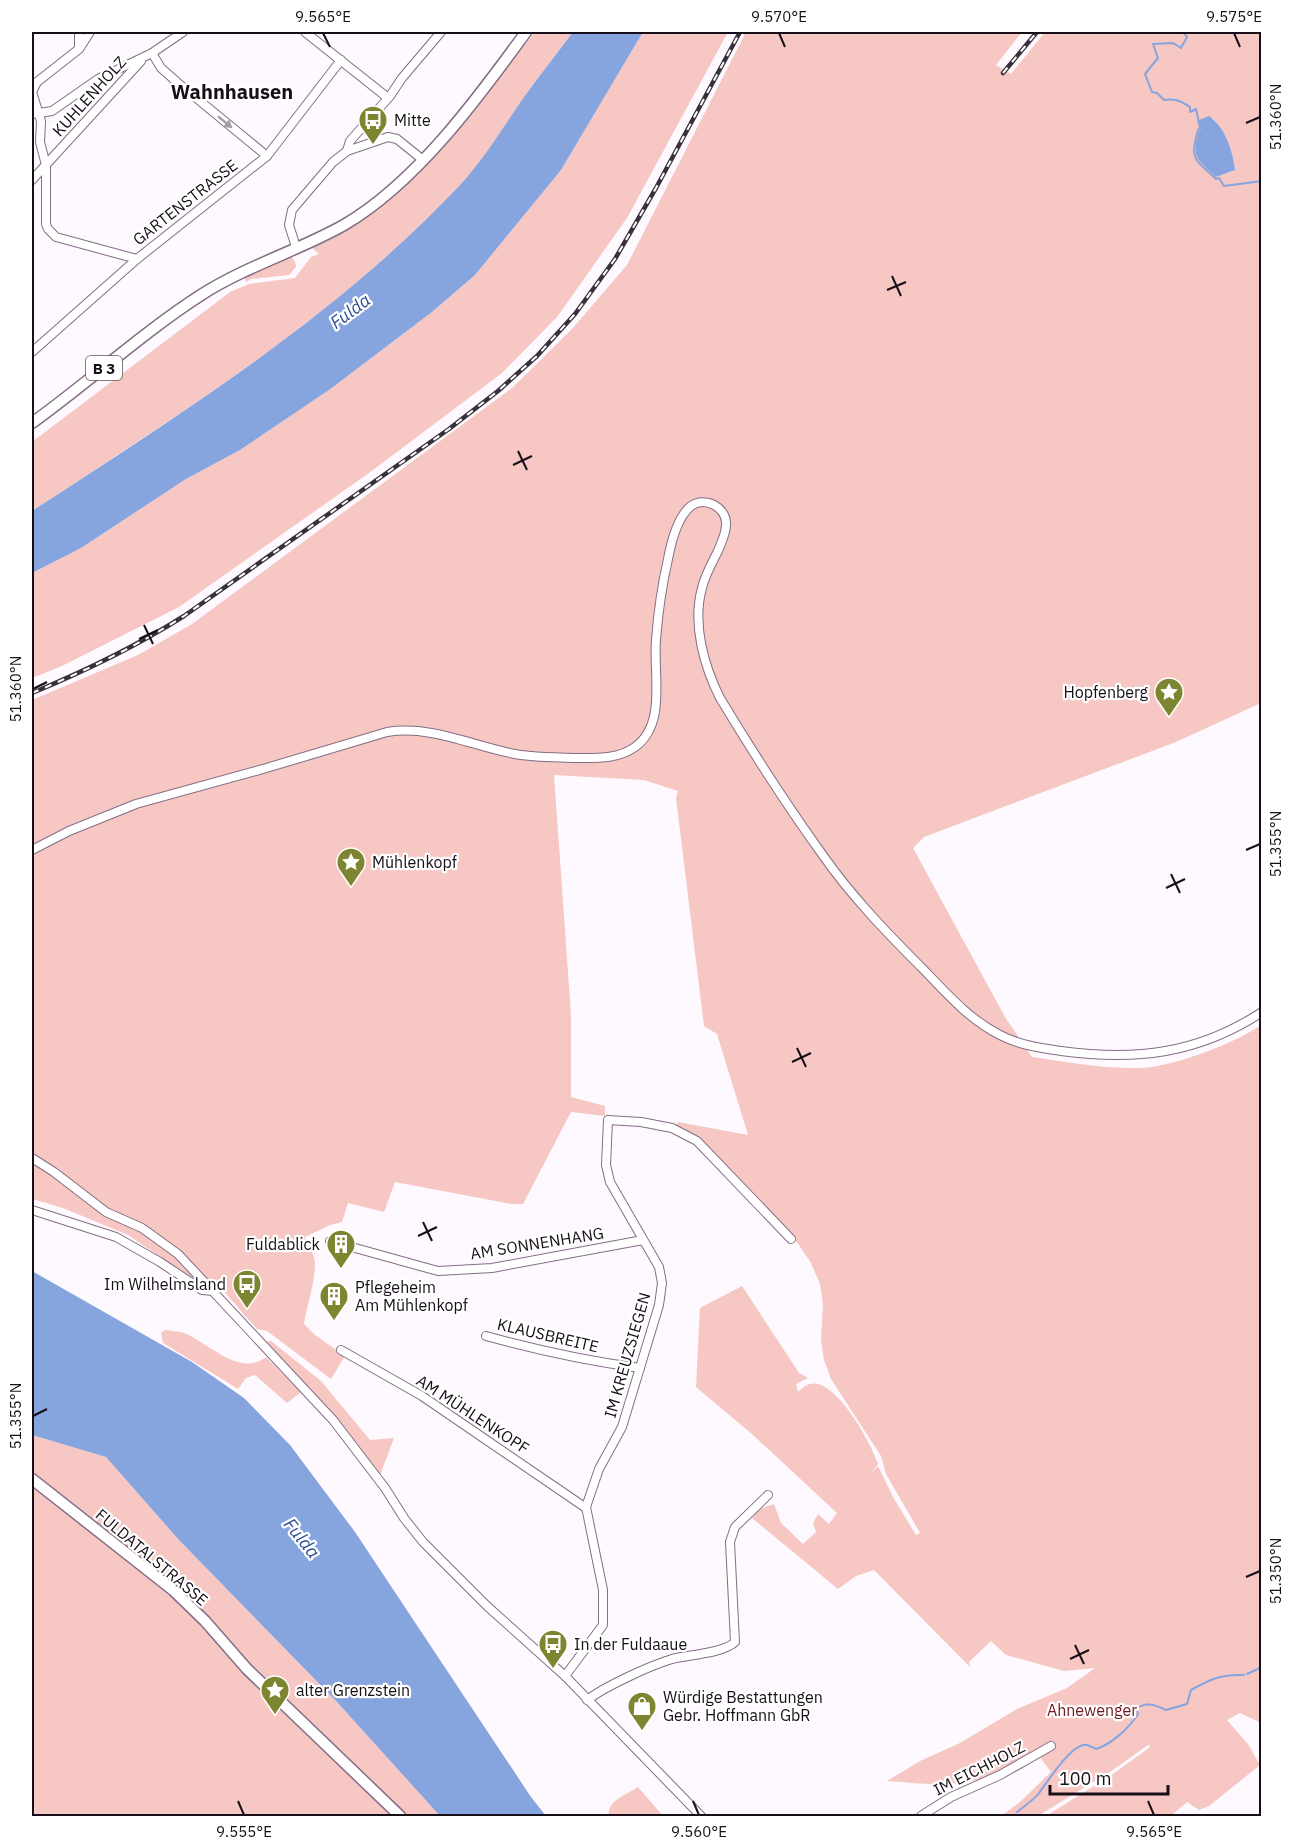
<svg xmlns="http://www.w3.org/2000/svg" width="1293" height="1848" font-family="'IBM Plex Sans',sans-serif">
<rect width="100%" height="100%" fill="#fef9fe"/>
<g fill="#f6c7c3" fill-rule="evenodd">
<path d="M535,32H573C557,53 540,75 524,97C503,127 485,158 460,185C337,316 181,413 32,511V442L230,292L249,284L295,278L311,257L319,254L311,247L369,214L425,164Z"/>
<polygon points="643,32 728,32 627,218 557,317 502,373 369,473 179,607 62,666 32,678 32,573 81,548 186,479 240,450 329,390 432,312 475,275 561,170"/>
<path d="M746,32H1022L996,65L1011,74L1045,32H1261V703L1176,742L924,837L913,848L1005,1017L1032,1057C1067,1062 1104,1069 1139,1068C1170,1068 1236,1043 1261,1025V1723L1240,1713L1227,1720L1248,1744L1260,1765L1209,1806L1199,1810L1187,1802L1171,1816H1046L1113,1774L1150,1747L1148,1745L1113,1770L1038,1816H1001L1020,1802L1051,1772L1039,1756C1012,1772 976,1783 944,1784C926,1785 906,1782 887,1781L920,1761L960,1743L1017,1709L1067,1688L1095,1668L1064,1671L1006,1655L991,1641L969,1662L970,1667L874,1570L856,1576L838,1589L752,1518L759,1509L774,1504L781,1523L803,1544L816,1532L813,1523L818,1514L829,1524L837,1513L752,1434L696,1387L700,1308L742,1286L799,1373L808,1378L796,1384L798,1392C801,1389 805,1385 810,1384C835,1377 872,1444 878,1464L870,1475L878,1466L893,1497L916,1535L920,1533L886,1474L881,1456L831,1379L824,1360L821,1340L823,1304L820,1284L811,1263L799,1245L767,1207L696,1135L676,1125L678,1122L748,1135L717,1034L704,1026L676,798L678,791L644,780L554,775L571,1015V1097L605,1106V1116L571,1112L523,1204H511L395,1182L384,1212L348,1203L342,1222L330,1225L305,1237C308,1247 315,1254 315,1264C315,1281 307,1306 304,1324L315,1335L345,1356L331,1379L267,1331L257,1329L219,1286L189,1276L128,1235L63,1208L32,1199V700L138,655L192,624L512,388L572,329L627,265ZM1213,118C1225,134 1233,150 1235,170L1216,177L1201,124Z"/>
<polygon points="291,256 295,262 296,267 289,275 251,279 246,282 244,277"/>
<path d="M165,1330C171,1331 178,1331 184,1333C208,1342 239,1378 266,1357L301,1392L287,1403L255,1375L246,1378L238,1389L163,1343L161,1333Z"/>
<polygon points="271,1341 321,1381 370,1440 394,1438 380,1475 333,1414 264,1342"/>
<polygon points="32,1435 106,1457 179,1540 337,1702 440,1816 32,1816"/>
<path d="M638,1787L663,1816H609C606,1801 628,1794 638,1787Z"/>
</g>
<g fill="#86a4de">
<path d="M573,32H643L561,170L475,275L432,312L329,390L240,450L186,479L81,548L32,573V511C181,414 338,315 460,185C485,158 503,127 524,97C540,75 557,53 573,32Z"/>
<path d="M1209,116C1225,127 1233,151 1235,170L1216,177C1197,159 1191,158 1199,131L1201,129L1199,120Z"/>
<polygon points="32,1271 192,1362 244,1398 290,1445 355,1532 531,1797 546,1816 440,1816 337,1702 179,1540 106,1457 32,1435"/>
</g>
<g fill="none" stroke-linecap="round" stroke-linejoin="round">
<g stroke="#86a4de" stroke-width="2">
<path d="M1183,32L1187,37L1181,48L1173,43L1153,44L1158,58L1145,74L1152,92L1157,93L1164,100C1174,98 1181,101 1190,107V112L1196,109L1200,128L1198,130C1189,160 1195,159 1216,179L1219,178L1224,186L1262,181"/>
<polyline points="1247,1674 1262,1667"/>
<path d="M1017,1812C1024,1806 1034,1800 1039,1793C1048,1781 1069,1748 1083,1745C1088,1744 1091,1747 1096,1749C1112,1744 1129,1728 1138,1714L1136,1709C1146,1701 1156,1705 1166,1710L1187,1704L1191,1690C1211,1679 1221,1674 1244,1675"/>
</g>
<g stroke="#836e85" stroke-width="10">
<g id="minor">
<polyline points="90,32 79,49 37,82 32,92 41,121 40,142 46,165 46,224 48,229 56,237 137,259"/>
<polyline points="305,32 388,98"/>
<polyline points="79,48 79,32"/>
<polyline points="152,53 161,68 178,83 267,156"/>
<polyline points="32,114 52,111 98,79 152,53 183,32"/>
<polyline points="347,151 350,141 390,96 402,78 441,32"/>
<polyline points="32,180 141,61"/>
<polyline points="296,247 289,225 292,210 333,162 347,151 388,137 397,139 423,160"/>
<polyline points="32,352 137,259 267,156 341,60"/>
<path d="M32,850L69,831L136,804L263,769L387,732C432,725 472,746 515,754C536,758 557,757 578,758C598,758 618,759 635,747C667,724 653,674 656,640C658,614 662,585 668,559C671,543 677,517 691,506C705,496 727,507 726,525C726,534 721,543 718,551C712,563 705,575 702,588C692,624 704,666 720,698C752,751 786,804 822,854C851,896 888,934 924,970C947,994 970,1020 1000,1035C1019,1045 1041,1048 1061,1051C1136,1061 1198,1054 1262,1012"/>
<polyline points="32,1158 54,1172 106,1212 142,1228 178,1254 333,1420 385,1488 404,1518 423,1542 487,1606 565,1676 701,1816"/>
<polyline points="32,1210 116,1237 160,1262 202,1290 214,1291"/>
<polyline points="330,1241 438,1271 492,1268 643,1240"/>
<path d="M486,1336C537,1350 587,1361 640,1368"/>
<polyline points="341,1350 422,1396 586,1508"/>
<polyline points="565,1676 603,1625 603,1590 586,1507 599,1469 622,1427 659,1305 662,1283 659,1267 610,1182 606,1165 608,1120 641,1122 672,1128 697,1141 791,1239"/>
<path d="M587,1700C606,1686 649,1666 672,1659C688,1655 724,1653 735,1642L730,1542L735,1527L768,1495"/>
<polyline points="921,1816 951,1797 1000,1775 1051,1746"/>
</g>
</g>
<g stroke="#836e85" stroke-width="13">
<g id="major">
<path d="M32,423C89,382 142,333 201,295C246,266 298,251 344,225C416,183 478,98 526,32"/>
<polyline points="32,1479 173,1590 205,1621 247,1669 400,1816"/>
</g>
</g>
<use href="#minor" stroke="#fff" stroke-width="8"/>
<use href="#major" stroke="#fff" stroke-width="10"/>
<g stroke="#39313a" stroke-width="4.5">
<g id="rail">
<polyline points="1003,73 1037,32"/>
<path d="M32,693C85,671 135,647 184,616L449,429L498,391L537,356L575,314L615,259L656,188L740,32"/>
</g>
</g>
<use href="#rail" stroke="#fff" stroke-width="2" stroke-dasharray="7" stroke-linecap="butt"/>
</g>
<defs><path id="oneway-solid" d="M-6-.8H1V-3.2L6.5 0L1 3.2V.8H-6Z" transform="scale(1.5)"/></defs>
<use fill="#a29fa3" href="#oneway-solid" transform="translate(225 122) rotate(39)"/>
<path fill="none" stroke="#170f18" stroke-width="2" d="M323,33L330,47M779,33L785,47M1234,33L1240,47M1246,123L1260,117M892,276L901,296M887,290L906,282M518,451L527,470M513,465L532,456M144,625L153,644M139,639L158,630M33,689L47,682M1246,850L1260,844M1171,874L1180,893M1166,888L1185,879M797,1048L806,1067M792,1062L811,1053M423,1222L432,1241M418,1236L437,1227M33,1416L47,1409M1246,1577L1260,1571M1075,1645L1084,1664M1070,1659L1089,1650M238,1801L244,1815M693,1801L699,1815M1148,1801L1154,1815"/>
<defs>
<g id="bus-pin" transform="scale(1.5)"><path d="M0 17L-7.5 6A9.5 9.5 0 1 1 7.5 6Z" fill="#7e8531" stroke="#fff"/><path d="M-5-6H5V4H4V6H2V4H-2V6H-4V4H-5ZM-3.5-4V0h7V-4ZM-3.5 1.2v1.5H-2V1.2ZM2 1.2v1.5H3.5V1.2Z" fill="#fff"/></g>
<g id="sight-pin" transform="scale(1.5)"><path d="M0 17L-7.5 6A9.5 9.5 0 1 1 7.5 6Z" fill="#7e8531" stroke="#fff"/><path d="M0-6L1.8-2.2L6-1.7L2.9 1.2L3.7 5.4L0 3.3L-3.7 5.4L-2.9 1.2L-6-1.7L-1.8-2.2Z" fill="#fff"/></g>
<g id="building-pin" transform="scale(1.5)"><path d="M0 17L-7.5 6A9.5 9.5 0 1 1 7.5 6Z" fill="#7e8531" stroke="#fff"/><path d="M-4-6H4V6H1V3H-1V6H-4ZM-2.5-4.3h1.7v1.8h-1.7ZM.8-4.3h1.7v1.8H.8ZM-2.5-1h1.7V.8h-1.7ZM.8-1h1.7V.8H.8Z" fill="#fff"/></g>
<g id="shop-pin" transform="scale(1.5)"><path d="M0 17L-7.5 6A9.5 9.5 0 1 1 7.5 6Z" fill="#7e8531" stroke="#fff"/><path d="M-5-2.5h2.3a2.7 3.5 0 0 1 5.4 0H5L5.5 6h-11ZM-1.5-2.5h3a1.5 2.3 0 0 0-3 0Z" fill="#fff"/></g>
</defs>
<g fill-rule="evenodd">
<use href="#bus-pin" x="373" y="120"/>
<use href="#sight-pin" x="1169" y="692"/>
<use href="#sight-pin" x="351" y="862"/>
<use href="#building-pin" x="341" y="1244"/>
<use href="#bus-pin" x="247" y="1284"/>
<use href="#building-pin" x="334" y="1296"/>
<use href="#bus-pin" x="553" y="1644"/>
<use href="#sight-pin" x="275" y="1690"/>
<use href="#shop-pin" x="642" y="1706"/>
</g>
<g text-anchor="middle" dominant-baseline="central" stroke-width="4.5" stroke-linejoin="round" paint-order="stroke">
<rect fill="#fff" stroke="#5d575d" stroke-width="1.5" x="86" y="356" width="36" height="24" rx="4.5"/>
<g font-size="15" font-weight="bold" fill="#170f18">
<text x="104" y="368">B 3</text>
</g>
<g font-size="16" fill="#170f18" stroke="#fff">
<text transform="translate(89 96) rotate(-48)">KUHLENHOLZ</text>
<text transform="translate(185 202) rotate(-38)">GARTENSTRASSE</text>
<text transform="translate(537 1243) rotate(-9)">AM SONNENHANG</text>
<text transform="translate(548 1335) rotate(13)">KLAUSBREITE</text>
<text transform="translate(627 1355) rotate(-74)">IM KREUZSIEGEN</text>
<text transform="translate(473 1414) rotate(33)">AM MÜHLENKOPF</text>
<text transform="translate(152 1557) rotate(40)">FULDATALSTRASSE</text>
<text transform="translate(979 1768) rotate(-27)">IM EICHHOLZ</text>
</g>
<g font-size="16" fill="#170f18" stroke="#fff" text-anchor="start">
<text x="394" y="120">Mitte</text>
<text x="1148" y="692" text-anchor="end">Hopfenberg</text>
<text x="372" y="862">Mühlenkopf</text>
<text x="320" y="1244" text-anchor="end">Fuldablick</text>
<text x="226" y="1284" text-anchor="end">Im Wilhelmsland</text>
<text x="355" y="1287">Pflegeheim<tspan x="355" dy="18">Am Mühlenkopf</tspan></text>
<text x="574" y="1644">In der Fuldaaue</text>
<text x="296" y="1690">alter Grenzstein</text>
<text x="663" y="1697">Würdige Bestattungen<tspan x="663" dy="18">Gebr. Hoffmann GbR</tspan></text>
</g>
<g font-size="16" fill="#70191d" stroke="#fff">
<text x="1092" y="1710">Ahnewenger</text>
</g>
<g font-size="18" font-style="italic" fill="#2d4e94" stroke="#fff">
<text transform="translate(350 311) rotate(-37)">Fulda</text>
<text transform="translate(302 1538) rotate(51)">Fulda</text>
</g>
<g font-size="20" font-weight="bold" fill="#170f18" stroke="#fff">
<text x="232" y="91">Wahnhausen</text>
</g>
</g>
<rect width="1293" height="1848" fill="none" stroke="#ffffff" stroke-width="66"/>
<path d="M1050 1785v9h118v-9" fill="none" stroke="#170f18" stroke-width="3"/>
<text x="1059" y="1785" font-size="18" fill="#170f18" stroke="#ffffff" stroke-width="4.5" paint-order="stroke">100 m</text>
<rect x="33" y="33" width="1227" height="1782" fill="none" stroke="#170f18" stroke-width="2"/>
<g font-size="15" text-anchor="middle" fill="#170f18">
<text x="323" y="22">9.565°E</text>
<text x="779" y="22">9.570°E</text>
<text x="1234" y="22">9.575°E</text>
<text transform="translate(1276 117) rotate(-90)" y="5">51.360°N</text>
<text transform="translate(16 689) rotate(-90)" y="5">51.360°N</text>
<text transform="translate(1276 844) rotate(-90)" y="5">51.355°N</text>
<text transform="translate(16 1416) rotate(-90)" y="5">51.355°N</text>
<text transform="translate(1276 1571) rotate(-90)" y="5">51.350°N</text>
<text x="244" y="1837">9.555°E</text>
<text x="699" y="1837">9.560°E</text>
<text x="1154" y="1837">9.565°E</text>
</g>
</svg>
